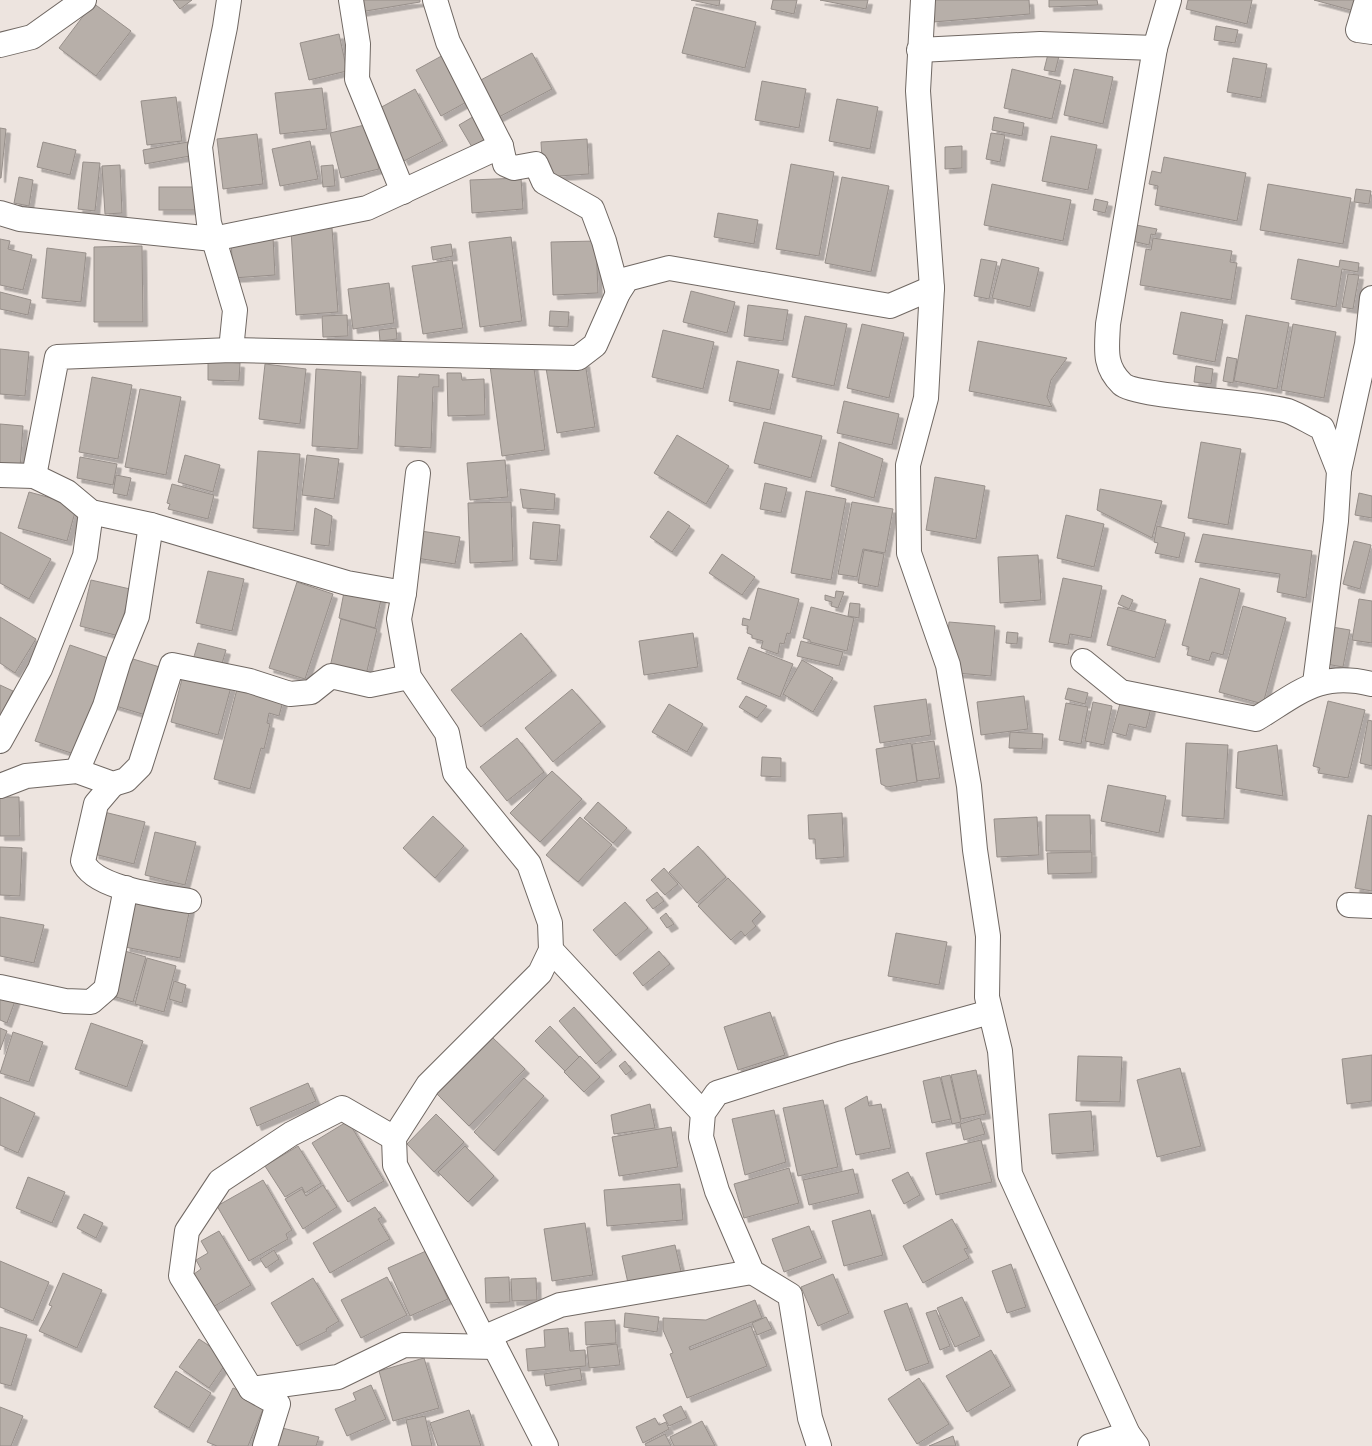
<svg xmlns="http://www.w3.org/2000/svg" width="1372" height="1446" font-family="'Archivo Narrow',sans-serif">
<defs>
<filter id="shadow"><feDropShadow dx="4.5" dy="4.5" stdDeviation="0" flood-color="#0004"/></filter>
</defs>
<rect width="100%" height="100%" fill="#ede4df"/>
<g fill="#b7afa9" stroke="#978f8a" filter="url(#shadow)">
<polygon points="173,0 192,0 180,9"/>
<polygon points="358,0 420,0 420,2 360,12"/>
<polygon points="691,0 720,0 719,6"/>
<polygon points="773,0 797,0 794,14 771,9"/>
<polygon points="820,0 868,0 866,9"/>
<polygon points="931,0 1029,0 1030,14 933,22"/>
<polygon points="1049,0 1097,0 1098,5 1049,7"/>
<polygon points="1188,0 1252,0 1247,24 1186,9"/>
<polygon points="1314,0 1361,0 1358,12"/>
<polygon points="93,3 131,31 96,76 59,48"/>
<polygon points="694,7 756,22 745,68 682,53"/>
<polygon points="1216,26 1238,30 1235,43 1214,40"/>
<polygon points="339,34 347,71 309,80 300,43"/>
<polygon points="447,53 472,99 441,116 416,70"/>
<polygon points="532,53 552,89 497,118 477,82"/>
<polygon points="1048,54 1059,56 1055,72 1044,70"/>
<polygon points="1233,58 1267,64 1261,98 1227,92"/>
<polygon points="1012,69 1061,81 1052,119 1004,108"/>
<polygon points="1074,69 1113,77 1103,124 1064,115"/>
<polygon points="762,81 806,89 799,128 755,120"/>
<polygon points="322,88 327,129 280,134 275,93"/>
<polygon points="415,89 443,141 404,161 376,110"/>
<polygon points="176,97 182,141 147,145 141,101"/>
<polygon points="837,99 878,107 870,149 829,141"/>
<polygon points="476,115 488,137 472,147 459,125"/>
<polygon points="994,117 1024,123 1022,136 992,130"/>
<polygon points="369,124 379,169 341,178 330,133"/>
<polygon points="0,128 6,129 1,178 0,178"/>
<polygon points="991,133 1005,135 1000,162 986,159"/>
<polygon points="257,134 263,184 223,189 217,139"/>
<polygon points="1051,136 1097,145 1088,190 1042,181"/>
<polygon points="587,139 589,174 543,177 541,142"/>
<polygon points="310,141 318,179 280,186 272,149"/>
<polygon points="43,142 76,150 70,175 37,167"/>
<polygon points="188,142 190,156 145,164 143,150"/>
<polygon points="962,146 962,168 945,169 945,147"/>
<polygon points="1164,157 1246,173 1237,221 1155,205 1158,186 1149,184 1152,171 1161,173"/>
<polygon points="83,162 100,163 95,211 78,209"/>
<polygon points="791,164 834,172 819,256 776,249"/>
<polygon points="120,165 122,213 105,214 102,166"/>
<polygon points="333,165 335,186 323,187 321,166"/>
<polygon points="19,177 33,180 29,206 14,203"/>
<polygon points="842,177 889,186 871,272 825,263"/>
<polygon points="521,178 523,209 472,213 470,180"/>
<polygon points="992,184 1071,200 1063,241 984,225"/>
<polygon points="1268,184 1351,198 1343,244 1260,230"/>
<rect x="159" y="187" width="41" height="23"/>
<polygon points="1356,189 1371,191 1369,204 1354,202"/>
<polygon points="1095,199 1108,202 1105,213 1093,210"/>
<polygon points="718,213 758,220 754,244 714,237"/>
<polygon points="1136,225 1157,229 1155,235 1151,234 1149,245 1132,241"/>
<polygon points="332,228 338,312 296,315 291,230"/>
<polygon points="273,237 275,275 233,278 231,239"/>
<polygon points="511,237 522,321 480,327 469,242"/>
<polygon points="1153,238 1232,251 1230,262 1237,263 1231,300 1140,285 1146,249 1151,250"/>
<polygon points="0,239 10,241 8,249 32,255 23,290 0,285"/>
<polygon points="596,241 598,293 553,295 551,242"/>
<polygon points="451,244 453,256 433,260 431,247"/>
<polygon points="142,246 143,322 94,322 94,247"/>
<polygon points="47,248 86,253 81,302 42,298"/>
<polygon points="981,259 997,262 989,299 974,296"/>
<polygon points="1002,259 1039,268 1030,307 992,298"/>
<polygon points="1298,259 1339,267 1340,260 1359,263 1358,272 1342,269 1336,307 1291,299"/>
<polygon points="452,260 463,328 423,334 412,266"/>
<polygon points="1348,274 1359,275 1353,309 1342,307"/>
<polygon points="389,283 394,323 353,329 348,289"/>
<polygon points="691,291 735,302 727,333 683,322"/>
<polygon points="0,292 31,300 28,315 0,309"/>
<polygon points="748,305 788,310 783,341 744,336"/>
<polygon points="550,311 569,312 568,327 549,326"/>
<polygon points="1181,312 1223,320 1215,362 1173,354"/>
<polygon points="347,315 348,336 323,337 322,316"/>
<polygon points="1246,315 1289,323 1277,389 1234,381"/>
<polygon points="805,316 847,324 834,386 792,377"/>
<polygon points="862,324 904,333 889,398 847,388"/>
<polygon points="1293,324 1336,332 1324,398 1281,390"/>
<polygon points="396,328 397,339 380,341 379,330"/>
<polygon points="663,330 714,342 703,389 652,377"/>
<polygon points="978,341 1067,358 1051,380 1047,397 1052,407 969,391"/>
<polygon points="0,349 29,352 25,396 0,394"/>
<polygon points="1227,357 1237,359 1233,383 1223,381"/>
<polygon points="208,361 240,363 239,381 208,380"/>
<polygon points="533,361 545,450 502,456 490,366"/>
<polygon points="737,361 779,370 770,410 729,401"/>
<polygon points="585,362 595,427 557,433 546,368"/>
<polygon points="265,364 306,369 300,424 259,419"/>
<polygon points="1196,366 1213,369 1211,384 1194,382"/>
<polygon points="316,369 361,372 358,449 312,446"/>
<polygon points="447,373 461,373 462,380 484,379 485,415 448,416"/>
<polygon points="419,374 439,375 439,387 433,387 431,448 395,446 398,376 419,377"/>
<polygon points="92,377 132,385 118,459 79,452"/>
<polygon points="140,389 181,397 166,475 125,467"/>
<polygon points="844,401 899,414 892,445 837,433"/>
<polygon points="764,422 822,436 811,478 754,463"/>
<polygon points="0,424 23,426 20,468 0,466"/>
<polygon points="677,435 729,466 706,504 654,473"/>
<polygon points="839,442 883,459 874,498 831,486"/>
<polygon points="1201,442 1241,449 1228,525 1188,518"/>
<polygon points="258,451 300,454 294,531 253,528"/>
<polygon points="185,455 220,465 213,492 178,482"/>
<polygon points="307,455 339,459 334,499 302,495"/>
<polygon points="80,457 117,464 113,485 77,478"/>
<polygon points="505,460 508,497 470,500 467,463"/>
<polygon points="116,475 131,478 127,496 113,493"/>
<polygon points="935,477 985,486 976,539 926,530"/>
<polygon points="765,483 787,488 781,513 760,509"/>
<polygon points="172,484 214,495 208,519 168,509 170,504 167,503"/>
<polygon points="520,489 555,494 554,510 523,508"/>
<polygon points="1100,489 1162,501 1152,538 1097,510"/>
<polygon points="806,491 846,499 831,580 791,573"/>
<polygon points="29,492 77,505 67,541 18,528"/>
<polygon points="1359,493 1372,496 1372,518 1355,515"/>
<polygon points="511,502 513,561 470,563 468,503"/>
<polygon points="852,502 893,509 885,553 863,549 857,577 838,574"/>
<polygon points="315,508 332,516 329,546 311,544"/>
<polygon points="668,511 690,526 672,552 650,537"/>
<polygon points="1066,515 1104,524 1094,567 1057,558"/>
<polygon points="533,522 560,525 557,561 530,559"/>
<polygon points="1157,526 1185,533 1179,558 1155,553 1158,543 1154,542"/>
<polygon points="421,531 460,537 455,564 416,558"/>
<polygon points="0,532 51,559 29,599 0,583"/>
<polygon points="1203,534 1312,551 1306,598 1277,592 1280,574 1195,562"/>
<polygon points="1354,541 1371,545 1360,589 1343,584"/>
<polygon points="864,550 884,554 878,587 858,583"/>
<polygon points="722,554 755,577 742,595 709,573"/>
<polygon points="1038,555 1041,600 1000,603 998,557"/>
<polygon points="208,571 244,579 232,631 196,623"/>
<polygon points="1063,578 1102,586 1091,638 1070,634 1068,645 1049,642"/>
<polygon points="1200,578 1240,589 1223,655 1212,652 1209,661 1187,655 1189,647 1182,645"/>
<polygon points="91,580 130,589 119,636 80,626"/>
<polygon points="297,582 333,594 305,679 269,668"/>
<polygon points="345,587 382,595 375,628 339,618"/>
<polygon points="758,588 799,599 790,634 787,633 784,644 780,643 778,654 761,648 763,641 752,638 752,635 747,633 748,626 742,625 743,618 750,620"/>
<polygon points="836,591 844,592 838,608 831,606 832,602 825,600 825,595 835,598"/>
<polygon points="1122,595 1133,600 1129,609 1118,604"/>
<polygon points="1359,599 1372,601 1372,643 1352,640"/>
<polygon points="850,603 860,604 859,618 848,616"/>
<polygon points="1243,606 1286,618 1263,704 1219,692"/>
<polygon points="811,607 854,618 847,651 810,642 810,640 803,638"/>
<polygon points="1118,607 1166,620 1155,658 1107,645"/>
<polygon points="0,617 36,639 15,673 0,663"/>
<polygon points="341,619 377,629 366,675 330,667"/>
<polygon points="949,622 995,626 991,676 945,672"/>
<polygon points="1332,627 1350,630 1343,667 1326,664"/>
<polygon points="1007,632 1018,633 1017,644 1006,643"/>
<polygon points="521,633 552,671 481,727 451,690"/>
<polygon points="693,633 698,667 644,675 639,641"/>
<polygon points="801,641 843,652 839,666 797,656"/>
<polygon points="198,643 226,650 221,667 193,660"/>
<polygon points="70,645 111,659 77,755 35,741"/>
<polygon points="749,647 793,664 780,697 737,679"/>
<polygon points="123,656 163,668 149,716 109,704"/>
<polygon points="802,660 833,678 813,712 783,694"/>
<polygon points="183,675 231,687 218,735 171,722"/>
<polygon points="0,685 13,691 0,716"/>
<polygon points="1068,688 1088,693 1085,704 1065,699"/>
<polygon points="237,689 283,701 279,716 269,713 267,723 270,724 264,749 261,748 250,789 214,779"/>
<polygon points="572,689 601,722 553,762 525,728"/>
<polygon points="746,696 767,706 757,718 739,707"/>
<polygon points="1024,696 1028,729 981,735 977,702"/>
<polygon points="926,699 931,735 880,743 874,706"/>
<polygon points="1121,700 1151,708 1146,728 1129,724 1126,736 1112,732"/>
<polygon points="1328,701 1365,710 1348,778 1318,773 1320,768 1313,766"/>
<polygon points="1093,702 1112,706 1104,745 1085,741"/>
<polygon points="1066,703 1088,707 1081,744 1059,740"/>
<polygon points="669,704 703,724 687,752 652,732"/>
<polygon points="1368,720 1372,721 1372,766 1360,763"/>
<polygon points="1010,732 1043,734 1042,749 1009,748"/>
<polygon points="517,738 544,772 507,801 480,767"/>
<polygon points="934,741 940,778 917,781 912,744"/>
<polygon points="911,743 917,782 887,787 881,784 876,749"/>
<polygon points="1186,743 1228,745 1224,819 1182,816"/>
<polygon points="1277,745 1283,796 1236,788 1238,752"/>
<polygon points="762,757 781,758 781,777 761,776"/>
<polygon points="552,771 582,799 540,842 510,813"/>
<polygon points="1108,785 1166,796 1159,833 1101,821"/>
<polygon points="0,797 19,797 20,836 0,836"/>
<polygon points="598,802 627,828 613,843 584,818"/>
<polygon points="104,812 145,822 134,864 94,854"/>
<polygon points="842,813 844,857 816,859 815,839 809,839 808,815"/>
<polygon points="1046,815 1090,815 1091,851 1046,851"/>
<polygon points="1368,815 1372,816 1372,891 1355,888"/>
<polygon points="433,816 464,846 435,878 403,848"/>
<polygon points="580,817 612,845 578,882 546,855"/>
<polygon points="1037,817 1039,855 997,857 994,819"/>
<polygon points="155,832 196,842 185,885 145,875"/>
<polygon points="698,846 726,877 697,903 669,872"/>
<polygon points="0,847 22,848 20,896 0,895"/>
<polygon points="1092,852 1092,873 1048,874 1047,853"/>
<polygon points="664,868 678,884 665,895 651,880"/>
<polygon points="728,878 761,912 752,921 756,926 745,936 741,931 731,940 698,906"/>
<polygon points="657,892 664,901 653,909 646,900"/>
<polygon points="134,897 190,908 180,958 125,947"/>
<polygon points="625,902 648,928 616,956 593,930"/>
<polygon points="666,913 674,924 667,928 660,918"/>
<polygon points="0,917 44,925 34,963 0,956"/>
<polygon points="896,933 947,942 939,985 888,976"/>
<polygon points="121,950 146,957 133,1002 109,995"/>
<polygon points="659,951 670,964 643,986 633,973"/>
<polygon points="147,958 176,966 164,1012 135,1004"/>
<polygon points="174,981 186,985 182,1003 169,999"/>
<polygon points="0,986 19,990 7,1023 0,1020"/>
<polygon points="574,1007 612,1050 596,1064 559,1021"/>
<polygon points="770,1012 785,1055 738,1070 724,1027"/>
<polygon points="91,1023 143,1041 127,1087 75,1069"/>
<polygon points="550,1026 579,1057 565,1071 535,1041"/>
<polygon points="0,1028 7,1031 0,1050"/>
<polygon points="13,1032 43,1042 29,1082 0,1073"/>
<polygon points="492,1037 525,1069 469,1126 436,1093"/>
<polygon points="1372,1055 1372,1101 1347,1104 1342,1059"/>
<polygon points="580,1056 600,1077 584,1092 564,1072"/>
<polygon points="1078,1056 1122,1057 1120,1102 1076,1101"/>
<polygon points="625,1061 632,1070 626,1075 619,1066"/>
<polygon points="1180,1068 1201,1146 1157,1157 1137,1080"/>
<polygon points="976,1070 986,1114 961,1119 951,1075"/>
<polygon points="950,1075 961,1122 952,1124 941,1077"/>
<polygon points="940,1077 951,1119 932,1123 923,1081"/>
<polygon points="524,1078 544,1096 494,1151 474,1132"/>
<polygon points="308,1083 316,1101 257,1126 250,1108"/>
<polygon points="867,1096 869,1106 881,1104 891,1148 856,1155 845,1108"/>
<polygon points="0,1097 35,1113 18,1153 0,1145"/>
<polygon points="823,1100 838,1167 798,1176 783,1108"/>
<polygon points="650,1104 655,1128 614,1134 611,1115"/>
<polygon points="774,1110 786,1162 745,1175 732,1119"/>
<polygon points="1091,1111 1094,1151 1052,1154 1049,1114"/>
<polygon points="436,1114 464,1142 434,1172 407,1144"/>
<polygon points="980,1118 985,1134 964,1140 960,1124"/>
<polygon points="348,1121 384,1181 348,1202 312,1143"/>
<polygon points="671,1127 678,1167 619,1176 612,1137"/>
<polygon points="981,1140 992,1182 936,1195 926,1153"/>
<polygon points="298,1146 321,1183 305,1193 302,1187 285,1197 265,1166"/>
<polygon points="465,1146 494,1176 468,1202 438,1172"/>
<polygon points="789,1168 799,1203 744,1218 734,1184"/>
<polygon points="853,1169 859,1193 809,1205 803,1180"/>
<polygon points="908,1172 920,1195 904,1204 892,1180"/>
<polygon points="28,1177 65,1192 52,1223 16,1208"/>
<polygon points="263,1180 292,1230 286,1234 288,1239 249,1261 217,1206"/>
<polygon points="680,1184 683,1220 607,1226 604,1190"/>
<polygon points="323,1185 337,1207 303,1229 285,1199 302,1189 306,1196"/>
<polygon points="375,1207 382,1217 378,1219 390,1239 330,1273 313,1243"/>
<polygon points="870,1210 883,1255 844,1266 832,1221"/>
<polygon points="84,1214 103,1223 96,1238 77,1228"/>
<polygon points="952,1219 968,1248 964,1249 969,1258 923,1283 903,1246"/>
<polygon points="585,1223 593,1275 552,1281 544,1229"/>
<polygon points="809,1226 822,1258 784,1272 772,1239"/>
<polygon points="219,1231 251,1285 213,1307 194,1274 201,1269 196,1260 208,1253 201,1241"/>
<polygon points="675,1245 683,1280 630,1292 622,1256"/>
<polygon points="274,1250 279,1259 266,1268 260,1259"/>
<polygon points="426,1251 448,1299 410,1316 388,1268"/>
<polygon points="0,1261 49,1282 33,1321 0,1307"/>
<polygon points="1011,1264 1026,1307 1007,1313 992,1271"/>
<polygon points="63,1273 102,1290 77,1348 39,1331 52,1306 49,1305"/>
<polygon points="833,1274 849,1313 818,1326 801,1287"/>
<polygon points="387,1277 407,1315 361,1338 341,1300"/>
<polygon points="509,1277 510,1302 486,1303 485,1278"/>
<polygon points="313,1278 339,1321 326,1329 327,1331 297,1346 271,1303"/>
<polygon points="536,1278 537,1300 512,1301 511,1279"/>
<polygon points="962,1297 980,1336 955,1347 937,1308"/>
<polygon points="755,1300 762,1318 689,1347 690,1350 751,1326 767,1366 687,1398 670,1354 673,1353 663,1330 663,1318 706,1320"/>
<polygon points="907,1303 929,1363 906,1371 884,1311"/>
<polygon points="936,1310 950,1346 940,1350 926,1313"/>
<polygon points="625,1313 659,1317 657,1332 624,1327"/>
<polygon points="766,1317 772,1329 757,1335 752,1323"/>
<polygon points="615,1320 616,1343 586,1345 585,1322"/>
<polygon points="0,1327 27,1335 11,1386 0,1383"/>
<polygon points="568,1328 570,1351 585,1350 586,1366 528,1371 526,1349 545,1347 544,1330"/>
<polygon points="199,1339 229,1359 209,1388 179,1367"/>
<polygon points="617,1344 620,1365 589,1368 587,1347"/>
<polygon points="991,1350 1011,1386 967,1412 946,1376"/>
<polygon points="424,1358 439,1408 393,1421 379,1371"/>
<polygon points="580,1368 582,1380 546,1386 544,1374"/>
<polygon points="176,1371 211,1393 189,1428 154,1407"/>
<polygon points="919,1378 949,1424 917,1444 888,1399"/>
<polygon points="371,1385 386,1419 347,1436 335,1409 356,1400 353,1393"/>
<polygon points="233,1388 266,1402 248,1446 217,1446 207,1442"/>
<polygon points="681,1406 687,1418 669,1426 663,1415"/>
<polygon points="0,1407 23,1416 11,1446 0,1446"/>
<polygon points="469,1410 481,1446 438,1446 430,1423"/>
<polygon points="425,1416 432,1446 412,1446 406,1420"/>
<polygon points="655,1418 659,1425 666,1422 669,1429 643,1443 636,1427"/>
<polygon points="702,1421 715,1446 674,1446 670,1437"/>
<polygon points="274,1426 319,1437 316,1446 269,1446"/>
<polygon points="665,1434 671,1446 646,1446 645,1444"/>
<polygon points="953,1436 956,1446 929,1446"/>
</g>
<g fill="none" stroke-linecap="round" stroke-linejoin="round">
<g stroke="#706863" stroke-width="26">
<g id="street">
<polyline points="229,0 225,27 200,147 209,223 235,310 231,350"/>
<polyline points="351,0 358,44 357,79 403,192"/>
<polyline points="435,0 448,42 501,146 505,164 514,168 536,164 544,182 592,209 604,241 618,293"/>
<polyline points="923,0 918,91 932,288 926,398 908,465 909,553 948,665 969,786 975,850 988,936 987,997 1000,1051 1010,1174 1128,1434 1137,1446"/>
<path d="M1169,0L1155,48L1108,324C1107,348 1103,366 1122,384C1136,397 1258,402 1288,411C1299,415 1311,423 1322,428L1339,471"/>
<polyline points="1367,0 1358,30 1372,32"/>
<polyline points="0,45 32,37 84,0"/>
<polyline points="919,50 1040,44 1155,48"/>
<polyline points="0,213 20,219 213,239 367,208 501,146"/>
<polyline points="0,475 34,476 67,492 91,512 151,525 347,583 404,593 418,473"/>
<polyline points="34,476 57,357 231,350 578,358 595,345 618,293 627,279 669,268 890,306 932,288"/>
<polyline points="404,593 399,619 409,677 447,733 455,773 529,864 550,923 551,950 540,973 428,1085 394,1138 395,1165 483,1338 495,1347 546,1446"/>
<path d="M1083,661L1121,692L1256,719C1299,693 1319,671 1372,684"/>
<polyline points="1315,683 1336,521 1339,471 1367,344 1372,298"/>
<polyline points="0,741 40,669 85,556 91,512"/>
<polyline points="77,771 105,706 119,660 137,616 151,525"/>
<path d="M113,784L96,804L83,861C93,889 162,896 189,901"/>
<polyline points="0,786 26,776 77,771 113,784 126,780 140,766 172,665 250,681 290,694 311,692 331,676 370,685 409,677"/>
<polyline points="1349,905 1372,906"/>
<polyline points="551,950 703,1113"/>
<polyline points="0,987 65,1001 91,1002 106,989 126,888"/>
<polyline points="483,1338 560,1305 752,1272"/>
<polyline points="251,1389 338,1377 404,1345 495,1347"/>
<polyline points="265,1446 278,1404 251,1389 181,1276 187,1231 220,1181 291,1134 342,1108 394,1138"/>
<polyline points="819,1446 810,1418 790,1295 752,1272 717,1191 701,1137 703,1113 717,1093 843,1053 990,1012"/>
<polyline points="1090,1446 1128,1434"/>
</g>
</g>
<use href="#street" stroke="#fff" stroke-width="24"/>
</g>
</svg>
